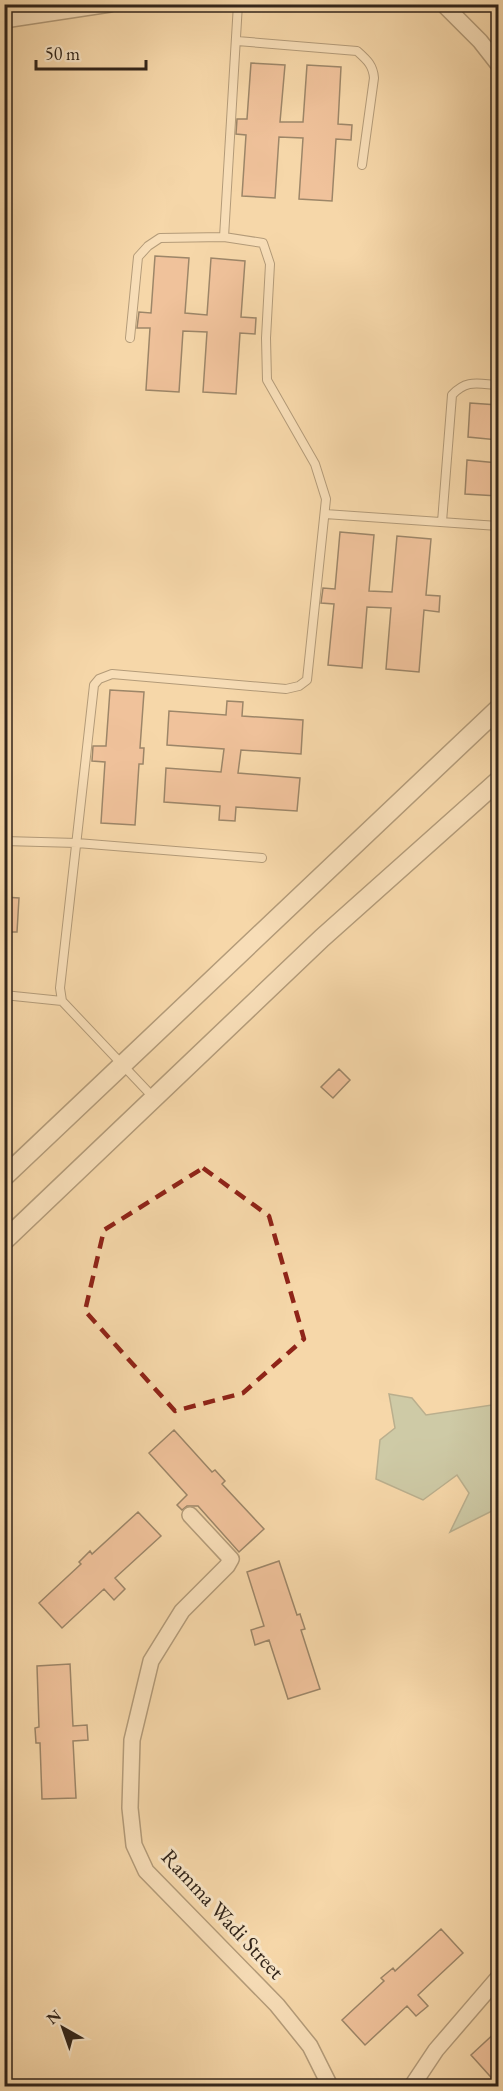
<svg xmlns="http://www.w3.org/2000/svg" width="503" height="2091" viewBox="0 0 503 2091" font-family="'EB Garamond',serif">
<style>
.water{fill:#9dbaa2;stroke:#727e6c;stroke-width:1.5}
.building{fill:#e8a98b;stroke:#32251a;stroke-width:1.5}
.lines{fill:none;stroke-linecap:round;stroke-linejoin:round}
.service-casing{stroke:#63523e;stroke-width:10}
.minor-casing{stroke:#63523e;stroke-width:18}
.tertiary-casing{stroke:#63523e;stroke-width:21}
.service{stroke:#f8e5c7;stroke-width:8}
.minor{stroke:#f8e5c7;stroke-width:15}
.tertiary{stroke:#f8e5c7;stroke-width:18}
.marked{fill:none;stroke:#8f2418;stroke-width:4.5;stroke-dasharray:12 8;stroke-linejoin:round}
.labels{text-anchor:middle;dominant-baseline:central;stroke-width:6;stroke-linejoin:round;paint-order:stroke}
.street-label{font-size:22px;fill:#32251a;stroke:#f8e5c7}
</style>
<rect width="100%" height="100%" fill="#f5d7a9"/>
<filter id="stains"><feTurbulence type="fractalNoise" baseFrequency=".00333" numOctaves="4"/><feColorMatrix values="0 0 0 0 .2 0 0 0 0 .09 0 0 0 0 .02 0 0 0 .5 -.17"/></filter>
<radialGradient id="worn" r=".72"><stop offset=".6" stop-color="#630" stop-opacity="0"/><stop offset="1" stop-color="#630" stop-opacity=".3"/></radialGradient>
<path class="water" d="M 389,1394 L 412,1398 L 426,1415 L 498,1404 L 498,1508 L 450,1532 L 469,1493 L 457,1475 L 423,1500 L 376,1479 L 380,1440 L 395,1428 Z"/>
<path class="building" d="M 251,63 L 285,65 L 280,122 L 303,122 L 307,65 L 341,67 L 338,124 L 352,125 L 351,140 L 336,139 L 332,201 L 299,199 L 303,138 L 279,137 L 275,198 L 242,196 L 246,135 L 236,134 L 237,119 L 247,119 Z
M 155,256 L 189,258 L 185,313 L 207,315 L 211,258 L 245,261 L 241,317 L 256,318 L 255,334 L 240,333 L 236,394 L 203,392 L 207,332 L 183,331 L 179,392 L 146,390 L 150,328 L 137,328 L 139,312 L 151,313 Z
M 470,403 L 498,405 L 498,440 L 468,437 Z
M 467,460 L 498,463 L 498,496 L 465,494 Z
M 340,532 L 374,535 L 369,591 L 392,592 L 397,536 L 431,539 L 426,595 L 440,596 L 439,612 L 424,610 L 419,672 L 386,669 L 391,608 L 367,607 L 362,668 L 328,665 L 334,604 L 321,603 L 323,588 L 335,589 Z
M 110,690 L 144,692 L 140,748 L 144,748 L 143,764 L 139,764 L 135,825 L 101,823 L 105,762 L 92,761 L 93,746 L 106,746 Z
M 227,701 L 243,702 L 242,716 L 303,720 L 301,754 L 241,750 L 238,773 L 300,778 L 297,811 L 236,807 L 235,821 L 219,820 L 220,806 L 164,802 L 166,768 L 221,772 L 224,749 L 167,745 L 169,711 L 226,715 Z
M 4,897 L 19,898 L 17,932 L 4,932 Z
M 339,1069 L 350,1080 L 333,1098 L 321,1087 Z
M 174,1430 L 212,1472 L 215,1470 L 225,1481 L 222,1484 L 264,1529 L 239,1552 L 198,1506 L 187,1506 L 182,1510 L 177,1505 L 187,1495 L 149,1453 Z
M 138,1512 L 161,1536 L 115,1578 L 125,1589 L 114,1600 L 104,1589 L 62,1628 L 39,1603 L 81,1564 L 79,1562 L 90,1551 L 92,1554 Z
M 279,1561 L 297,1615 L 300,1614 L 305,1629 L 301,1630 L 320,1689 L 288,1699 L 269,1640 L 255,1645 L 251,1630 L 264,1626 L 247,1572 Z
M 70,1664 L 73,1726 L 87,1725 L 88,1740 L 73,1741 L 76,1798 L 42,1799 L 40,1743 L 36,1743 L 35,1728 L 39,1727 L 37,1666 Z
M 441,1929 L 463,1953 L 418,1995 L 428,2006 L 416,2016 L 407,2006 L 365,2045 L 342,2020 L 384,1981 L 381,1978 L 393,1968 L 395,1971 Z
M 498,2030 L 498,2085 L 471,2055 Z"/>
<g class="lines">
<g class="service-casing">
<path id="service" d="M 237,41 L 357,51 C 367,60 373,65 374,78 L 362,165
M 224,237 L 238,4
M 130,338 L 138,257 L 148,246 L 160,238 L 224,237 L 263,243 L 270,264 L 266,338 L 267,380 L 315,464 L 326,499 L 307,680 L 299,686 L 286,689 L 112,674 L 99,679 L 94,685 L 60,988 L 62,1001 L 153,1097
M 325,514 L 498,526
M 442,522 L 452,395 C 467,379 478,384 498,385
M 4,841 L 77,843 L 262,858
M 4,995 L 62,1001"/>
</g>
<g class="minor-casing">
<path id="minor" d="M 443,4 L 480,41 L 498,64
M 4,20 L 110,4
M 190,1515 L 231,1559 L 227,1566 L 182,1611 L 151,1661 L 132,1740 L 130,1808 L 134,1845 L 146,1871 L 277,2005 L 310,2046 L 330,2086
M 412,2086 L 436,2050 L 498,1978"/>
</g>
<g class="tertiary-casing">
<path id="tertiary" d="M 4,1177 L 498,709
M 4,1241 L 322,938 L 498,781"/>
</g>
<use href="#service" class="service"/>
<use href="#minor" class="minor"/>
<use href="#tertiary" class="tertiary"/>
</g>
<path d="M0 0H503V2091H0ZM 203,1168 L 269,1216 L 304,1339 L 243,1393 L 175,1411 L 85,1311 L 104,1230 Z" fill="#f5d7a9" fill-opacity=".55" fill-rule="evenodd"/>
<path class="marked" d="M 203,1168 L 269,1216 L 304,1339 L 243,1393 L 175,1411 L 85,1311 L 104,1230 Z"/>
<g class="labels">
<g class="street-label">
<text transform="translate(223 1914) rotate(47)">Ramma Wadi Street</text>
</g>
</g>
<rect width="503" height="2091" fill="none" stroke="#f5d7a9" stroke-width="24"/>
<rect x="6" y="6" width="491" height="2079" fill="none" stroke="#32251a" stroke-width="3"/>
<rect x="12" y="12" width="479" height="2067" fill="none" stroke="#32251a" stroke-width="1.5"/>
<g transform="translate(63 2028) rotate(320)" stroke="#f8e5c7" stroke-width="4.5" paint-order="stroke">
<path d="M0-4.5L10 22L0 15L-10 22Z" fill="#32251a"/>
<text y="-9" font-size="16" font-weight="bold" text-anchor="middle" fill="#32251a">N</text>
</g>
<path d="M36 60v9h110v-9" fill="none" stroke="#32251a" stroke-width="3"/>
<text x="45" y="60" font-size="18" fill="#32251a" stroke="#f8e5c7" stroke-width="4.5" paint-order="stroke">50 m</text>
<rect width="100%" height="100%" filter="url(#stains)"/>
<rect width="100%" height="100%" fill="url(#worn)"/>
</svg>
